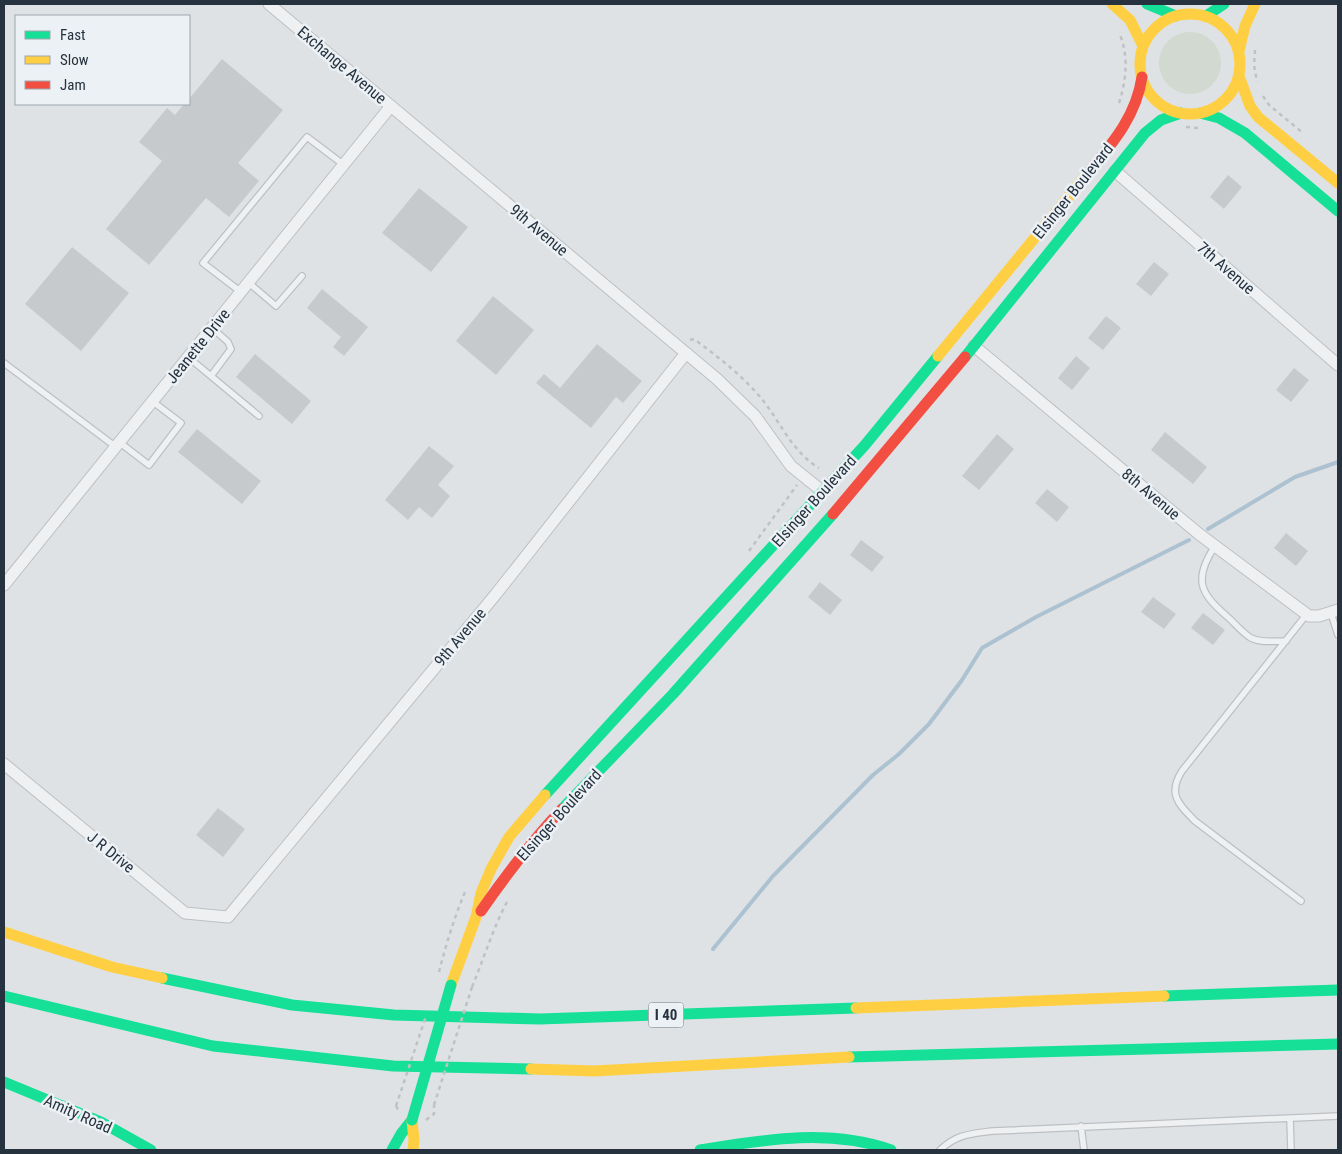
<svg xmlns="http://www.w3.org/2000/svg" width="1342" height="1154" viewBox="0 0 1342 1154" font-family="'Roboto Condensed',sans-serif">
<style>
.green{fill:#d1d9d0}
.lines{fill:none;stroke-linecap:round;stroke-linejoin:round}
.stream{stroke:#adc2d1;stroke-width:4}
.building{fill:#c7cacd}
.lane-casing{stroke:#bdc0c3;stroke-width:8}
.street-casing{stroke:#bdc0c3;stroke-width:13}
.path{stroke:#bec2c5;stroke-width:2.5;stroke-dasharray:4 4;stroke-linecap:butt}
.lane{stroke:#eff0f1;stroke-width:5.5}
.street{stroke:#eff0f1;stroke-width:11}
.fast{stroke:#16e098;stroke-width:11}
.slow{stroke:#ffcf43;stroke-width:11}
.jam{stroke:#f24e42;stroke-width:11}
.path-bridge{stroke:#bec2c5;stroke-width:2.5;stroke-dasharray:4 4;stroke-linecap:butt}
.fast-bridge{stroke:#16e098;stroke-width:11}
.labels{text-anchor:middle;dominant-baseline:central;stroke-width:5;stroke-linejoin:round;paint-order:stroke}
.shield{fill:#ecf1f5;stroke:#616b75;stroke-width:1}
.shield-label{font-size:15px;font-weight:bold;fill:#26323e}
.street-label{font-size:16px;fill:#26323e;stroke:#ecf1f5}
</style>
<rect width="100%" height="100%" fill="#dfe2e5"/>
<path class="green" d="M1159 63a31 31 0 1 1 62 0a31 31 0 1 1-62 0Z"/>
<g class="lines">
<path class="stream" d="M 1208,529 L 1295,477 L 1338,462
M 713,949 L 773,876 L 873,775 L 899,754 L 929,724 L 962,680 L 982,648 L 1036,617 L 1189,540"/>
</g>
<path class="building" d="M 222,59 L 283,110 L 238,163 L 259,181 L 229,217 L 206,198 L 149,265 L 106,229 L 162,161 L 139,142 L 167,108 L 175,115 L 184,104 L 189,104 L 189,99 Z
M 1228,175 L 1242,187 L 1224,209 L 1210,197 Z
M 419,188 L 468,227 L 431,272 L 382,233 Z
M 72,247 L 129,293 L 81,351 L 25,304 Z
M 1154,262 L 1169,274 L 1151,296 L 1136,284 Z
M 322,289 L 368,327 L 344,356 L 333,347 L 341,337 L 307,308 Z
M 493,296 L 534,330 L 496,375 L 456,341 Z
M 1106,316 L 1121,328 L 1103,350 L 1088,338 Z
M 597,344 L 642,381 L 623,403 L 616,397 L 591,428 L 536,383 L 544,374 L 560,388 Z
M 255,354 L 311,401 L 292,424 L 236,377 Z
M 1076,356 L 1090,368 L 1072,390 L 1058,378 Z
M 1294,368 L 1309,380 L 1291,402 L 1276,390 Z
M 197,429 L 261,481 L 242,504 L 178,452 Z
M 1165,432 L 1207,467 L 1193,484 L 1151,450 Z
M 997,434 L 1014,449 L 979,490 L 962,476 Z
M 429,446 L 454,466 L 438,485 L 450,496 L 432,518 L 419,507 L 408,520 L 385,500 Z
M 1047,489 L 1069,507 L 1057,522 L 1035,503 Z
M 1286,533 L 1308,551 L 1296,566 L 1274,548 Z
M 861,540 L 884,557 L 872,572 L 850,555 Z
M 820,582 L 842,600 L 830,615 L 808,597 Z
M 1153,597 L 1176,614 L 1164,629 L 1141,612 Z
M 1203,613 L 1225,630 L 1213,645 L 1191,628 Z
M 218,808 L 245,829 L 223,857 L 196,835 Z"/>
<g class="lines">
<g class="lane-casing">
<path id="lane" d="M 249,283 L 276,306 L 302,276
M 241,292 L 203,263 L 307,137 L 344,165
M 188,357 L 259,416
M 4,363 L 116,447
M 211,376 L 231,349 L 228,342 L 212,328
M 119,442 L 149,465 L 181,423 L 152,401
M 1215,546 C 1191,582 1202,595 1231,620 C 1237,626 1244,634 1251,638 C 1261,643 1275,641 1286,641
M 1331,613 L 1338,635
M 1301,901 L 1195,821 C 1179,805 1167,794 1182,771 L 1307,614
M 1290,1118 L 1291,1150
M 1081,1126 L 1084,1150
M 940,1150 C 957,1134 970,1134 993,1131 L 1338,1116"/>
</g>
<g class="street-casing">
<path id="street" d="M 269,4 L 717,379 L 755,416 L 791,466 L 822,491
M 1115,171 L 1338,365
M 974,346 L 1199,534 L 1309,616 L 1319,616 L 1338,610
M 4,585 L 391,106
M 4,764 L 185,913 L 228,917 L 496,594 L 686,353"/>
</g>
<path class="path" d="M 1255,50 L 1254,65 L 1257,82
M 1263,96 L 1269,105 L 1303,133
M 1119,103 C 1126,81 1129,57 1120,35
M 1186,127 L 1198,128
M 690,340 L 694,339 C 718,357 742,375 761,398 C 780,421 792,452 819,468
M 749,551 L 797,485
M 439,972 C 446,945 454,918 465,892
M 472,987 C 484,958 493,928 508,900
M 396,1106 L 400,1113
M 426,1120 L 434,1114 L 434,1105"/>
<use href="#lane" class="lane"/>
<use href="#street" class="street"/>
<path class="fast" d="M 1147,4 L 1176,16
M 1206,16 L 1224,4
M 1200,113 L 1219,118 L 1245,133 L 1338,211
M 965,357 L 1145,133 L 1161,120 L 1181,113
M 545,795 L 865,445 L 938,356
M 562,809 L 673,694 L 833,514
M 162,978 L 292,1005 L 394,1015 L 540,1019 L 856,1008
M 4,996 L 213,1046 L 393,1066 L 531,1069
M 1164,996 L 1338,990
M 849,1057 L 1338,1044
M 4,1082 L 101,1122 L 151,1150
M 392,1150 L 401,1134 L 412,1120
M 700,1150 C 763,1140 829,1128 891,1150"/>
<path class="slow" d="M 1112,4 L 1130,20 L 1143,46
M1140 64a50 50 0 1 1 100 0a50 50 0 1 1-100 0Z
M 1239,51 L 1245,26 L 1255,4
M 1239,76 L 1250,106 L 1258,117 L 1338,183
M 938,356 L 1087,174
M 4,932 L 112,967 L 162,978
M 451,985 L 476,917 L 481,893 L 491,869 L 509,837 L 545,795
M 856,1008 L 1164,996
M 531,1069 L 594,1071 L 849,1057
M 412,1120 L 414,1140 L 413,1150"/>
<path class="jam" d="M 1087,174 C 1112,144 1136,117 1142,77
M 833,514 L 965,357
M 481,911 C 506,875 532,841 562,809"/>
<path class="path-bridge" d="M 434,1105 L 472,987
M 396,1106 L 426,1016"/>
<path class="fast-bridge" d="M 412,1120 L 451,985"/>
</g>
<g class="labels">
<rect class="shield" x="648.5" y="1002.5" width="35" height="25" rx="4"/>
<g class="shield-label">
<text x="666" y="1015">I 40</text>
</g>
<g class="street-label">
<text transform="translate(342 65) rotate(40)">Exchange Avenue</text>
<text transform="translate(1073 191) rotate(-51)">Elsinger Boulevard</text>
<text transform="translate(539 230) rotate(40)">9th Avenue</text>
<text transform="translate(1226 268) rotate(41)">7th Avenue</text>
<text transform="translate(198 346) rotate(-51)">Jeanette Drive</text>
<text transform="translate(1151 494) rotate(40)">8th Avenue</text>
<text transform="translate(814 501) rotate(-48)">Elsinger Boulevard</text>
<text transform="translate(460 637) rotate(-50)">9th Avenue</text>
<text transform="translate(559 815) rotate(-48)">Elsinger Boulevard</text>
<text transform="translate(111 852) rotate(39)">J R Drive</text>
<text transform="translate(78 1114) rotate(24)">Amity Road</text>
</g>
</g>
<rect width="1342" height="1154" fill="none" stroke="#26323e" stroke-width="10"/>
<rect x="15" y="15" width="175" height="90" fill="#ecf1f5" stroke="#9da5ac"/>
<rect x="25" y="31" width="25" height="8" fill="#16e098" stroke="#9da5ac"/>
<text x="60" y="40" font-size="15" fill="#26323e">Fast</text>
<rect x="25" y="56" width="25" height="8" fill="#ffcf43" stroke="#9da5ac"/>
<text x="60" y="65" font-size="15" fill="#26323e">Slow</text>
<rect x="25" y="81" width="25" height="8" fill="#f24e42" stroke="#9da5ac"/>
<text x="60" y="90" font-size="15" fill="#26323e">Jam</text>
</svg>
